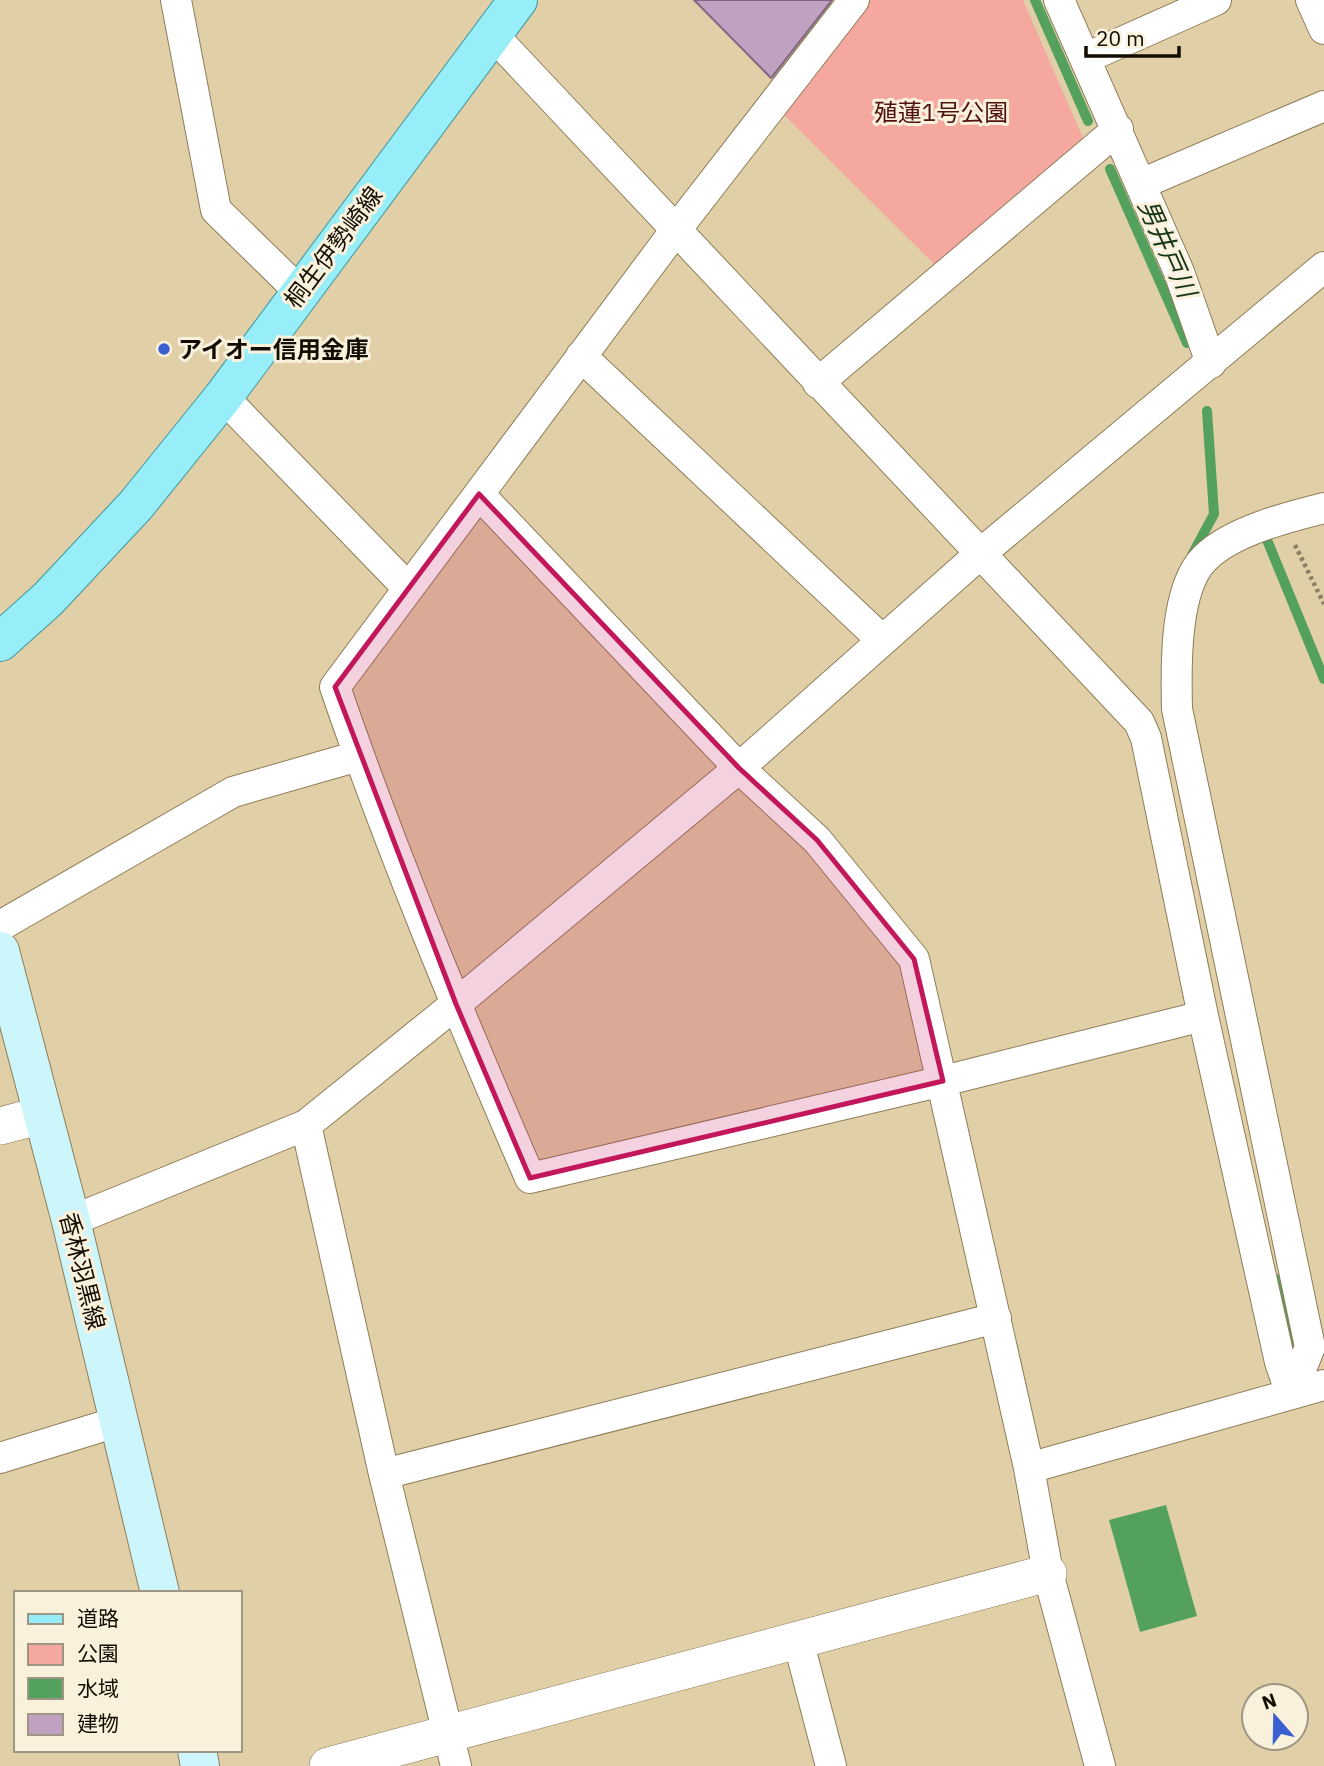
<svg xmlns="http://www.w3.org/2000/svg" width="1324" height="1766" viewBox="0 0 1324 1766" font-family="'IBM Plex Sans','Noto Sans JP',sans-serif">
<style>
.green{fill:#f4a89f}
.water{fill:#54a15d}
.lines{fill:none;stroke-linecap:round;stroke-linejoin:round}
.stream{stroke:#54a15d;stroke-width:10}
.building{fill:#c0a1c0;stroke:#826582;stroke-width:2;filter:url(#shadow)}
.minor-casing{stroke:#8e7d58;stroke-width:32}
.tertiary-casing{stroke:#8e7d58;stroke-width:38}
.secondary-casing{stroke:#8e7d58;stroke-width:40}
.primary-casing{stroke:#3d979f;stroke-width:40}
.path{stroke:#8b7e62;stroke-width:4.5;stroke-dasharray:3.5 3.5;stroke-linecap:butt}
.minor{stroke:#fff;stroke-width:30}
.tertiary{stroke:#fff;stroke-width:37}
.secondary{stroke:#ccf6fc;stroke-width:38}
.primary{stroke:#98eef8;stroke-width:38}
.marked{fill:#c2185b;fill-opacity:0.2;stroke:#c2185b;stroke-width:5;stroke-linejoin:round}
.poi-dot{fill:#3a5fd1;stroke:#faf1dd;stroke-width:2.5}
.labels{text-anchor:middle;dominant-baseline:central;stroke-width:6;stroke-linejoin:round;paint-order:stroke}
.park-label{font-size:24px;fill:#4f100f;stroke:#faf1dd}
.street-label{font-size:24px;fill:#130d01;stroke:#faf1dd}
.poi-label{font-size:24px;font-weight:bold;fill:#130d01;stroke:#faf1dd;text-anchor:start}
.water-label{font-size:26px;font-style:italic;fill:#153519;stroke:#faf1dd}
</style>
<defs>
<filter id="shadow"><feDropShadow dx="8" dy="4.5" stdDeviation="0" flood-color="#0004"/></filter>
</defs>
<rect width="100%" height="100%" fill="#e1cfa7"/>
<path class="green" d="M 868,0 L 1023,0 L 1083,138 L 935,265 L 782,113 Z"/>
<path class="water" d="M 1166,1505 L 1197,1616 L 1140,1632 L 1109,1520 Z"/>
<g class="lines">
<path class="stream" d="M 1035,0 L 1088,121
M 1110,169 L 1187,343
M 1263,530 L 1324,679
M 1192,555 L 1214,514 L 1207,411
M 1281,1278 L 1294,1343"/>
</g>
<path class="building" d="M 694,0 L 832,0 L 771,78 Z"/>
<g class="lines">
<g class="minor-casing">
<path id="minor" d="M 176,0 L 216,210 L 300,292
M 854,0 L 675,231 L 335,687 C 392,853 460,1016 530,1178 L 943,1081 L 1203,1016
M 1059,0 L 1179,272 L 1211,363
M 1311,0 L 1324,29
M 492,34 L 1139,722 L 1146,738 L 1203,1016 L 1280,1362 L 1291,1394
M 1086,58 L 1216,0
M 1141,184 L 1324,106
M 581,356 L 882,640
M 818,383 L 1118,129
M 223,397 L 408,588
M 479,494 L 739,768 L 817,840 L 914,959 L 1029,1468 L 1048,1573 L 1100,1766
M 0,926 L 233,792 L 358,756
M 306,1125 L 384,1474 L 456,1766
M 71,1221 L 306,1125 L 456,1004 L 739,768 L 980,554 L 1324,267
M 1291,1394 L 1310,1347 L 1177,709 C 1176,668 1174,588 1205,558 C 1232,531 1288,517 1324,508
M 0,1458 L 120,1421
M 1029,1468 L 1324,1385
M 384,1474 L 996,1318
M 798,1640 L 831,1766"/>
</g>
<g class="tertiary-casing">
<path id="tertiary" d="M 0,1126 L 42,1115
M 328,1766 L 1048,1573"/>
</g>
<g class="secondary-casing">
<path id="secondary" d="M 0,951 L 71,1221 L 160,1593
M 197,1750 L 200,1766"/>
</g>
<g class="primary-casing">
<path id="primary" d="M 0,642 L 48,599 L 136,505 L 223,397 L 518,0"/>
</g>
<path class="path" d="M 1295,545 L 1324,604"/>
<use href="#minor" class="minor"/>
<use href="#tertiary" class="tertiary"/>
<use href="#secondary" class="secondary"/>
<use href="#primary" class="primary"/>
</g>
<path class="marked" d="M 479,494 L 739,768 L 817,840 L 914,959 L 943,1081 L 530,1178 L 456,1004 L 335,687 Z"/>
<circle class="poi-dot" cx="164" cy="349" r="7"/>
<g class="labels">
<g class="park-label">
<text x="941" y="112">殖蓮1号公園</text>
</g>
<g class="street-label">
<text transform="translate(333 247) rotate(-53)">桐生伊勢崎線</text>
<text transform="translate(83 1271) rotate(76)">香林羽黒線</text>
</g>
<g class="poi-label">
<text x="178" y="349">アイオー信用金庫</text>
</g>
<g class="water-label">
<text transform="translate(1168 248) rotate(66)">男井戸川</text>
</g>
</g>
<rect x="14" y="1591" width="228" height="161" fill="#faf1dd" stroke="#9e9685" stroke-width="2"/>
<rect x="28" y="1614" width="35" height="10" fill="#98eef8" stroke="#9e9685" stroke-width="2"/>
<text x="77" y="1626" font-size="21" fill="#130d01">道路</text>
<rect x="28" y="1644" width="35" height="21" fill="#f4a89f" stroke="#9e9685" stroke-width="2"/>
<text x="77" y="1661" font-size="21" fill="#130d01">公園</text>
<rect x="28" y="1678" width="35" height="21" fill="#54a15d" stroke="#9e9685" stroke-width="2"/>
<text x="77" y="1696" font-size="21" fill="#130d01">水域</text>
<rect x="28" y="1714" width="35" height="21" fill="#c0a1c0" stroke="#9e9685" stroke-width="2"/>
<text x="77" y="1731" font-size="21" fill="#130d01">建物</text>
<g transform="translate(1275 1717) rotate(340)"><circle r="33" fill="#faf1dd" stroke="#9e9685" stroke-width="2"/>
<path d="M0-5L12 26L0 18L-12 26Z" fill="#3a5fd1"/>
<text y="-10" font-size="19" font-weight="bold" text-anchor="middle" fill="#130d01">N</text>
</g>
<path d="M1086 46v10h93v-10" fill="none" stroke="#130d01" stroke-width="3.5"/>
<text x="1096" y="46" font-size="21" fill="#130d01" stroke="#faf1dd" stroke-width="5" paint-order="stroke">20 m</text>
</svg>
